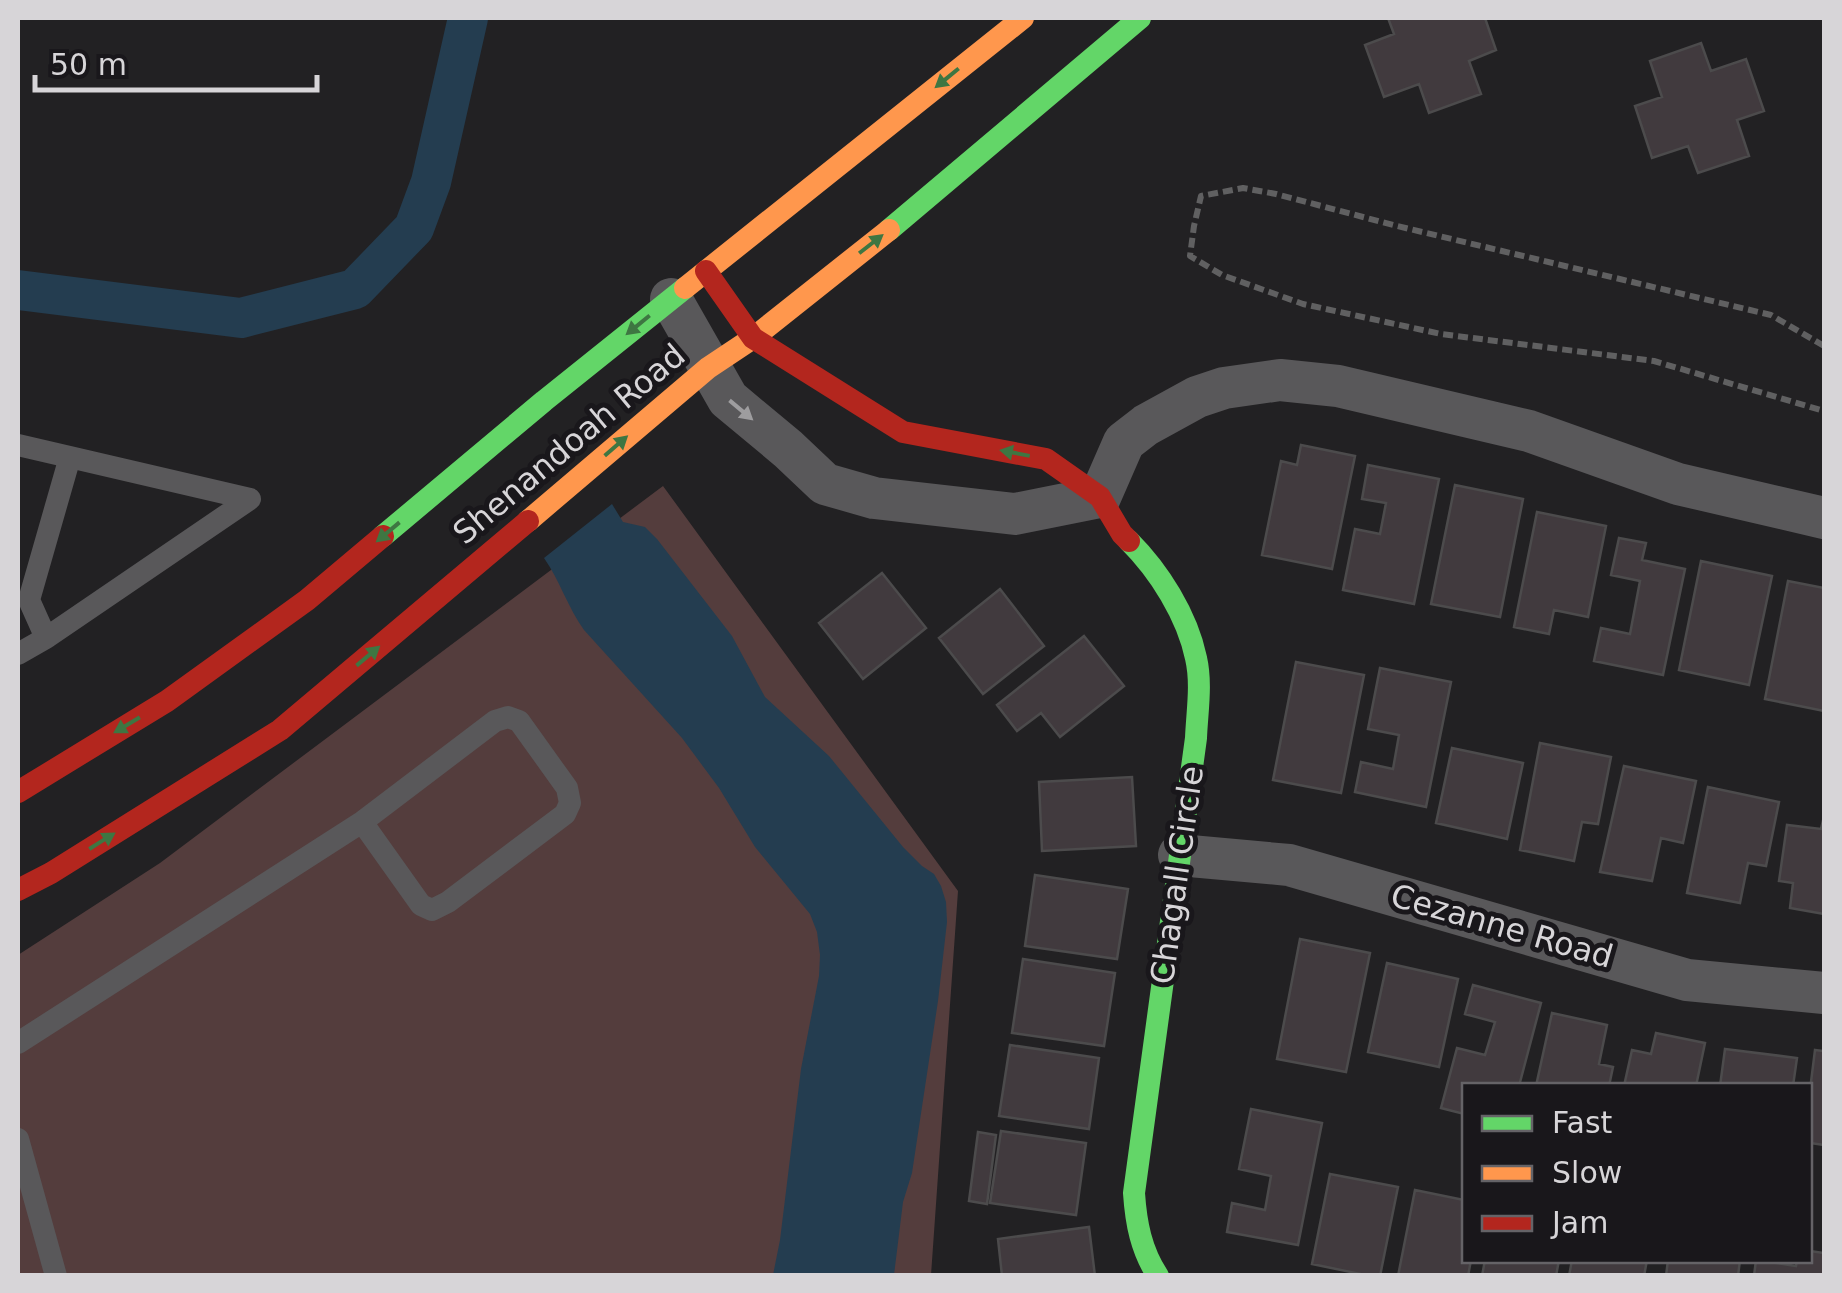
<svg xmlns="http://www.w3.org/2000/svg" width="1842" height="1293" viewBox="0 0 1842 1293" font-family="'DejaVu Sans',sans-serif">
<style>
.green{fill:#543d3d}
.water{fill:#243d50}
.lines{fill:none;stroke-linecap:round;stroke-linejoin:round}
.canal{stroke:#243d50;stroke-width:40}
.building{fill:#413a3e;stroke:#4c4b4c;stroke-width:2.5}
.path{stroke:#606061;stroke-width:6;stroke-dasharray:10 5;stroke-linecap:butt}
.lane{stroke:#59585a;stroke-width:22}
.street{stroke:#59585a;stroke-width:42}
.fast{stroke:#63d668;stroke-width:22}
.slow{stroke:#ff974d;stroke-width:22}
.jam{stroke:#b3261e;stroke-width:22}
.oneway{fill:#3e7642}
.oneway2{fill:#9e9d9f}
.labels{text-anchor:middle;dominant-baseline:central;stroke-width:10;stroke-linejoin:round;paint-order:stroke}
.street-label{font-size:32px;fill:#d7d5d8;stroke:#19171b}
</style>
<rect width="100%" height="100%" fill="#222123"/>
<path class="green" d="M 663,486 L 958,891 L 931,1275 L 18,1276 L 18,955 L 160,863 Z"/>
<path class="water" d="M 612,504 L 623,522 L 645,527 L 657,539 L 732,636 L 765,697 L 829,756 L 903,847 L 922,866 L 934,874 L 941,886 L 946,902 L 947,922 L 938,1001 L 912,1173 L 903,1202 L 894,1275 L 773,1275 L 780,1240 L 801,1069 L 819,976 L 820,955 L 817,932 L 810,914 L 755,847 L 719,788 L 682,738 L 584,630 C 568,608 560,581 544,558 Z"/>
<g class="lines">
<path class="canal" d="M 18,290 L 241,318 L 355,289 L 414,228 L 431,182 L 468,18"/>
</g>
<path class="building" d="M 1388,18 L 1485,18 L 1496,50 L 1469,61 L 1481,94 L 1429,113 L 1419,84 L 1384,97 L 1365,45 L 1394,34 Z
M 1701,43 L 1711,71 L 1746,59 L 1764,111 L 1737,120 L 1749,156 L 1698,173 L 1688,146 L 1652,158 L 1635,106 L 1662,97 L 1650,61 Z
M 1301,445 L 1355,456 L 1332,569 L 1262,555 L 1281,461 L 1297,465 Z
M 1368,465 L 1439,479 L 1414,604 L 1343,590 L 1355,529 L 1380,534 L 1386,503 L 1362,499 Z
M 1455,485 L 1523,499 L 1500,617 L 1431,604 Z
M 1537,512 L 1606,526 L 1588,617 L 1554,610 L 1549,634 L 1514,627 Z
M 1619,538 L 1646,543 L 1642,560 L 1685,569 L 1663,675 L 1594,661 L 1601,628 L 1630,634 L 1640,581 L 1611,575 Z
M 1701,561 L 1772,576 L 1749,685 L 1679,670 Z
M 882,573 L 926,628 L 863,679 L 819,623 Z
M 1788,581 L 1824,588 L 1824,711 L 1765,699 Z
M 1000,589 L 1044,646 L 983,694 L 939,638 Z
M 1084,636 L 1124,686 L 1060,737 L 1041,713 L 1017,731 L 997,705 Z
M 1296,662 L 1364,675 L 1341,793 L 1273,780 Z
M 1380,668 L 1451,682 L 1426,807 L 1355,792 L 1361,762 L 1393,769 L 1399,735 L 1368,729 Z
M 1540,743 L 1611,757 L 1598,824 L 1582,822 L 1574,861 L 1520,850 Z
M 1452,748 L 1523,763 L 1507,839 L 1436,823 Z
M 1624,766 L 1696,781 L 1683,843 L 1661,838 L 1652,881 L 1600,872 Z
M 1132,777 L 1136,846 L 1042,851 L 1039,782 Z
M 1708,787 L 1779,802 L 1766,866 L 1748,863 L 1740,903 L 1687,893 Z
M 1824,816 L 1824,914 L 1790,908 L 1793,883 L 1779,881 L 1787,825 L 1821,829 Z
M 1035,875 L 1128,889 L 1117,959 L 1025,946 Z
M 1300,939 L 1370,953 L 1346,1072 L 1277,1059 Z
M 1023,959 L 1115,973 L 1104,1046 L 1012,1033 Z
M 1387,963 L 1458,979 L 1439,1067 L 1368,1052 Z
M 1473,985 L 1541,1003 L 1519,1086 L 1464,1086 L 1464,1114 L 1441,1108 L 1457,1048 L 1485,1055 L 1495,1022 L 1465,1014 Z
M 1552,1013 L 1607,1025 L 1599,1064 L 1613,1067 L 1609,1086 L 1536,1086 Z
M 1656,1033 L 1705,1043 L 1696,1086 L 1624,1086 L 1632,1050 L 1651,1054 Z
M 1010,1045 L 1099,1058 L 1089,1129 L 999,1116 Z
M 1725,1049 L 1797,1058 L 1793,1086 L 1720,1086 Z
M 1815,1050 L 1824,1051 L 1824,1145 L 1810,1143 L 1810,1090 Z
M 1251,1109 L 1322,1123 L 1298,1245 L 1227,1232 L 1232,1203 L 1265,1210 L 1271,1176 L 1239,1169 Z
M 1001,1131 L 1086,1143 L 1076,1215 L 990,1203 Z
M 978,1132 L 996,1135 L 987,1204 L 969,1201 Z
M 1330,1174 L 1398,1187 L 1380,1276 L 1370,1276 L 1312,1264 Z
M 1415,1190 L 1464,1200 L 1464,1260 L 1471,1260 L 1468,1276 L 1398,1276 Z
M 1089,1227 L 1095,1276 L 1002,1276 L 998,1239 Z
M 1810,1251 L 1824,1253 L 1824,1276 L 1754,1276 L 1756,1260 L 1796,1266 L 1797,1260 L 1810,1260 Z
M 1485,1260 L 1559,1260 L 1556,1276 L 1482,1276 Z
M 1572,1260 L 1647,1260 L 1644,1276 L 1569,1276 Z
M 1668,1260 L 1740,1260 L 1738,1276 L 1666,1276 Z"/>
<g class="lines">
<path class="path" d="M 1824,346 L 1771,315 L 1397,226 L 1276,194 L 1243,188 L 1201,196 L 1194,226 L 1190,256 L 1222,275 L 1303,304 L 1441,334 L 1654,361 L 1824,411"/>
<path class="lane" d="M 18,445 L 250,499 L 46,638 L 18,654
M 46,638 L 29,600 L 70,457
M 18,1043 L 362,822 L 495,721 L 508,717 L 519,721 L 567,788 L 570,803 L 565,814 L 448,902 L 432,910 L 421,905 L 362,822
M 18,1139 L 56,1276"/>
<path class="street" d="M 671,299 L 728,399 L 788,449 L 825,484 L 874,498 L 1015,514 L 1100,497 L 1124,442 L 1146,425 L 1197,397 L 1224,388 L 1280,380 L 1338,386 L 1529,431 L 1678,484 L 1824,518
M 1179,855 L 1289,865 L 1687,980 L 1824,993"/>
<path class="fast" d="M 889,230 L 1140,18
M 383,536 L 544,401 L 685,288
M 1129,541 C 1159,571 1187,615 1196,658 C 1202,684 1197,712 1196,738 L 1134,1193 C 1136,1223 1141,1250 1158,1276"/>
<path class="slow" d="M 685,288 L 1023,18
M 528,521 L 708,368 L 753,338 L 889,230"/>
<path class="jam" d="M 706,271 L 753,338 L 903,432 L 1046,459 L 1100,497 L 1122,534 L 1129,541
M 18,792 L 167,701 L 307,600 L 383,536
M 18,890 L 51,873 L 280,730 L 528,521"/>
</g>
<defs><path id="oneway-solid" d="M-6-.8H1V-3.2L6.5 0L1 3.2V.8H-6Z" transform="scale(2.5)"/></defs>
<g class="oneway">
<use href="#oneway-solid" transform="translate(947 78) rotate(141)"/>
<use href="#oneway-solid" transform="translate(871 244) rotate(-38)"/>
<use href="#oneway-solid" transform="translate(638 325) rotate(141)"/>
<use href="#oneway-solid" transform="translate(616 446) rotate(-41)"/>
<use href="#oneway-solid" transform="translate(1015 453) rotate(-169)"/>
<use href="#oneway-solid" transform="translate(388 532) rotate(140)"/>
<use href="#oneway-solid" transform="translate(368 656) rotate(-40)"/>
<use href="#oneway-solid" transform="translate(127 725) rotate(149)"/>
<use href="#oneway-solid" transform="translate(102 841) rotate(-32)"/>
</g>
<use class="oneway2" href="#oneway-solid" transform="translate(741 410) rotate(40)"/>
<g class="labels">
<g class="street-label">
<text transform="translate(569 444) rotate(-40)">Shenandoah Road</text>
<text transform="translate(1177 875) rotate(-82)">Chagall Circle</text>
<text transform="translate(1502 926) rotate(16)">Cezanne Road</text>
</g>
</g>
<rect width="1842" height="1293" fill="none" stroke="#d7d5d8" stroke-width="40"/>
<rect x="1462" y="1083" width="350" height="180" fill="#19171b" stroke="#656367" stroke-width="2.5"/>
<rect x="1482" y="1116" width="50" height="15" fill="#63d668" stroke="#656367" stroke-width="2.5"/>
<text x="1552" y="1133" font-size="30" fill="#d7d5d8">Fast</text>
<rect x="1482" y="1166" width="50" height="15" fill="#ff974d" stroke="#656367" stroke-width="2.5"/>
<text x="1552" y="1183" font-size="30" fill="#d7d5d8">Slow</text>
<rect x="1482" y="1216" width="50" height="15" fill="#b3261e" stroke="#656367" stroke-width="2.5"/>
<text x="1552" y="1233" font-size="30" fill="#d7d5d8">Jam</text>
<path d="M35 75v15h282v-15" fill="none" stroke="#d7d5d8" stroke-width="5"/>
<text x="50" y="75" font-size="30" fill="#d7d5d8" stroke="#19171b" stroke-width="8" paint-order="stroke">50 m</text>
</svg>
